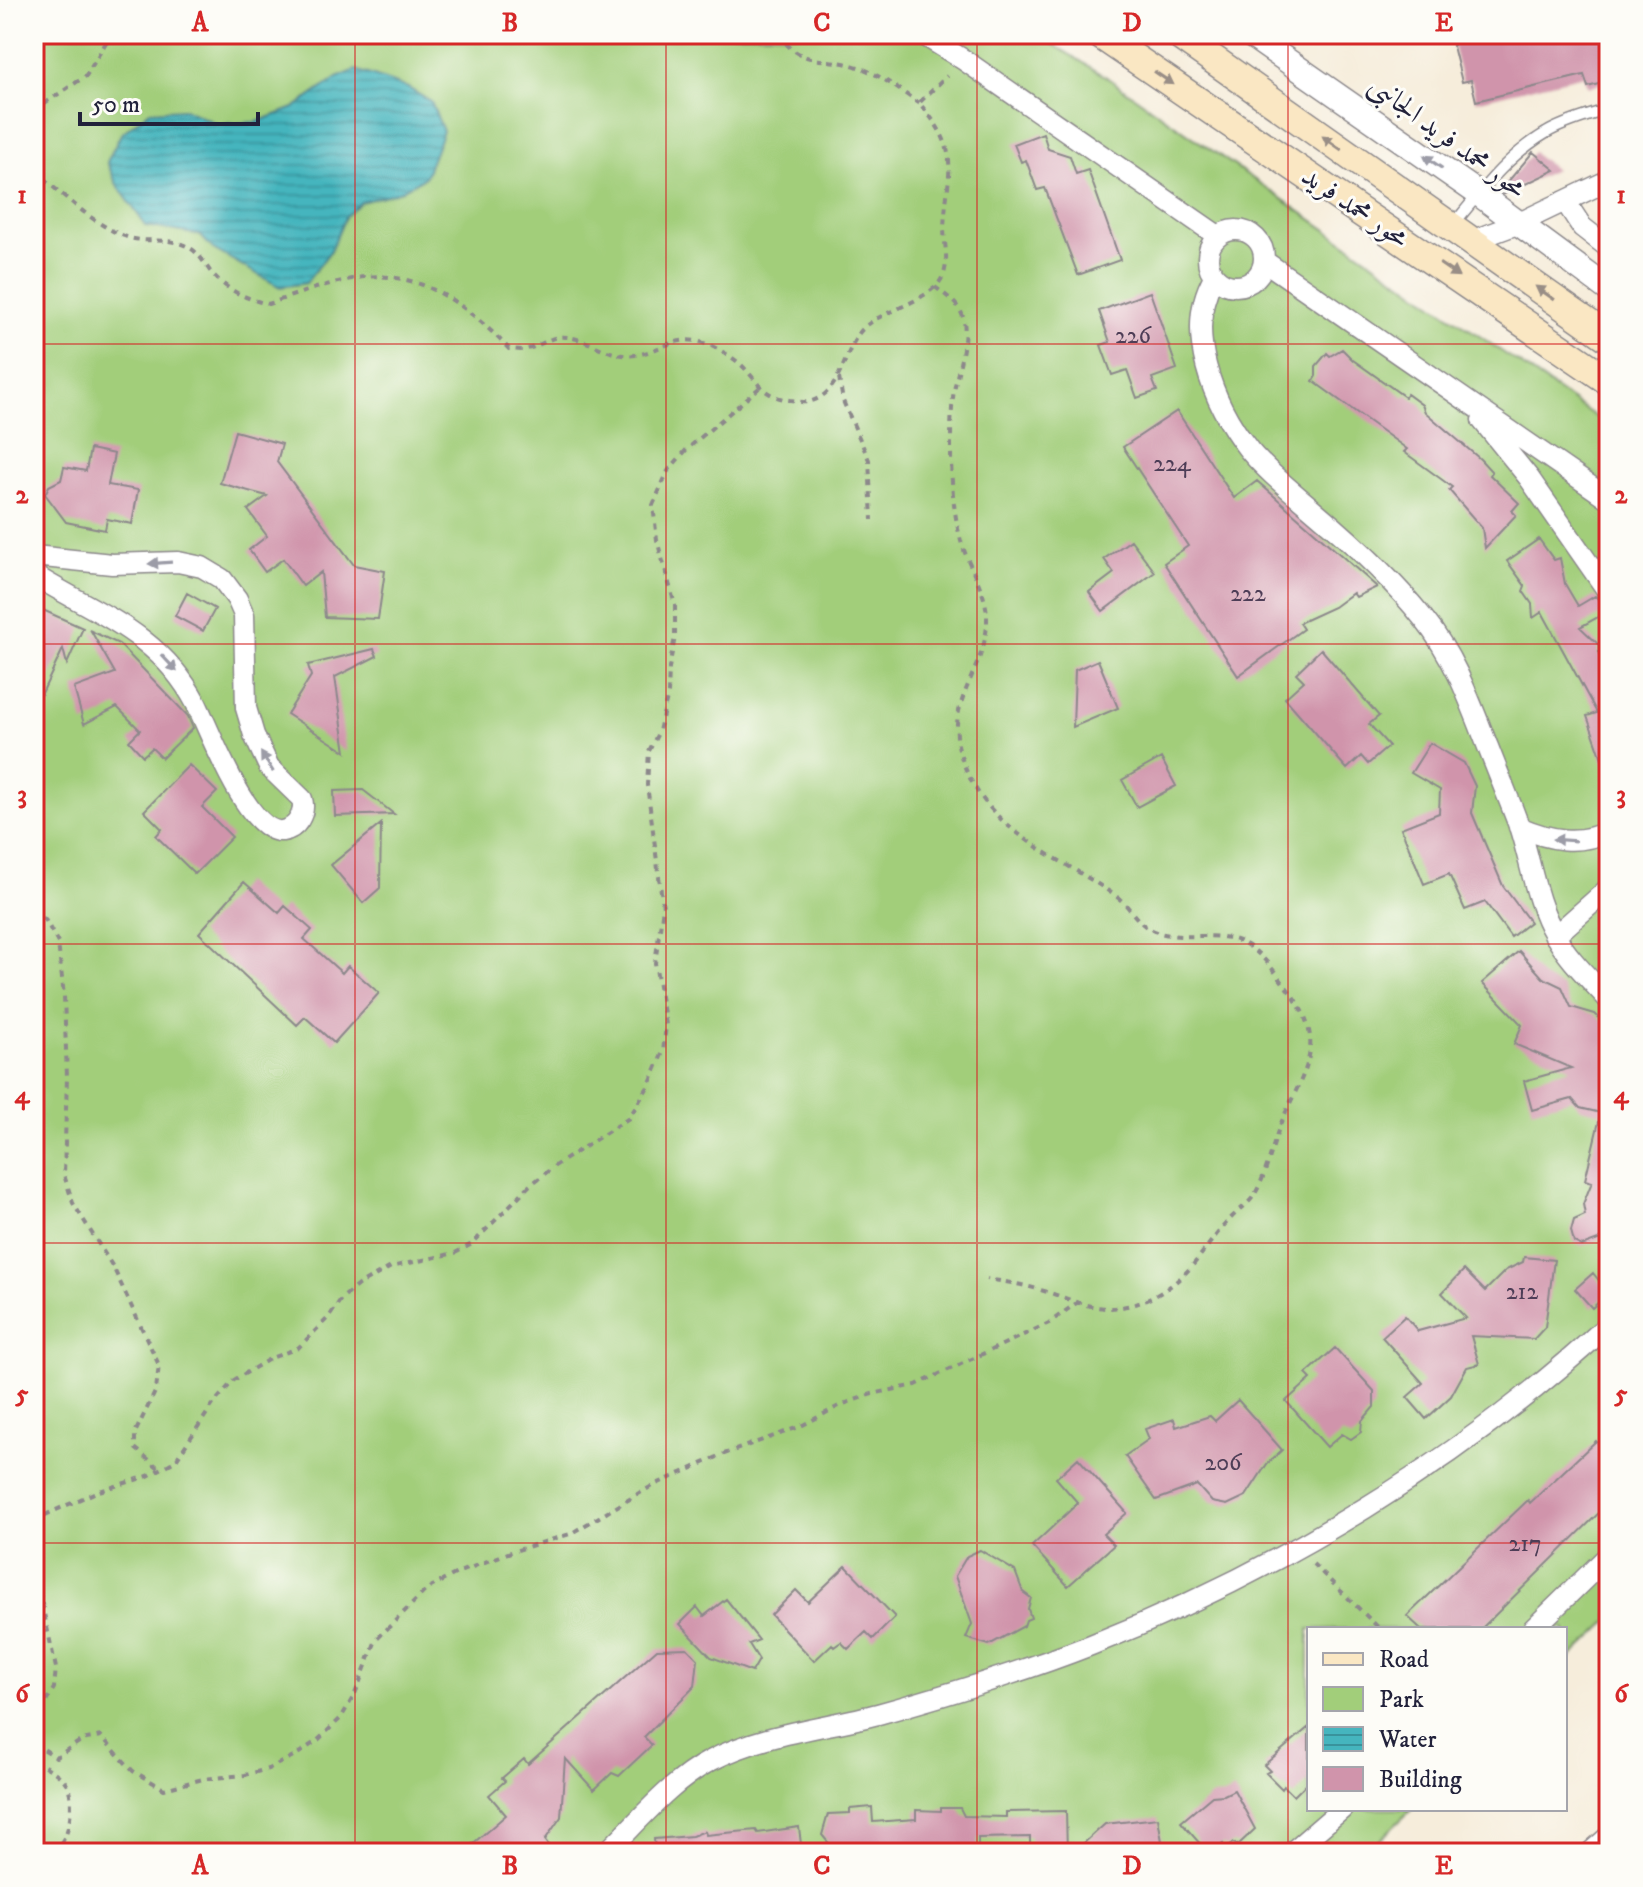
<svg xmlns="http://www.w3.org/2000/svg" width="1643" height="1887" viewBox="0 0 1643 1887" font-family="'IM FELL DW Pica',Amiri,serif">
<style>
.green{fill:#a2ce7a;stroke:#62785a;stroke-width:2}
.water{fill:url(#water-rules);stroke:#346c7c;stroke-width:2}
.building{fill:#d094ab}
.lines{fill:none;stroke-linecap:round;stroke-linejoin:round}
.service-casing{stroke:#8c888b;stroke-width:13}
.minor-casing{stroke:#8c888b;stroke-width:23}
.tertiary-casing{stroke:#8c888b;stroke-width:27}
.secondary-casing{stroke:#8c888b;stroke-width:31}
.path{stroke:#8c888b;stroke-width:4;stroke-dasharray:6 6;stroke-linecap:butt}
.service{stroke:#fff;stroke-width:10}
.minor{stroke:#fff;stroke-width:20}
.tertiary{stroke:#fff;stroke-width:24}
.secondary{stroke:#fae7c3;stroke-width:28}
.oneway{fill:#998e86}
.oneway2{fill:#9c9ca7}
.grid{fill:none;stroke:#d62828;stroke-width:2;stroke-opacity:0.55}
.labels{text-anchor:middle;dominant-baseline:central;stroke-width:6;stroke-linejoin:round;paint-order:stroke}
.number-label{font-size:24px;fill:#4e3e57}
.street-label{font-size:28px;fill:#22223b;stroke:#fdfcf7}
.neatline{fill:none;stroke:#d62828;stroke-width:3}
.grid-label{font-size:26px;text-anchor:middle;font-weight:bold;fill:#d62828}
</style>
<defs>
<pattern id="water-rules" width="6" height="5" patternUnits="userSpaceOnUse" patternTransform="scale(2)"><rect width="6" height="5" fill="#45b5be"/><path d="M0 2.5h6" fill="none" stroke="#39939c"/></pattern>
</defs>
<rect width="100%" height="100%" fill="#fdfcf7"/>
<filter id="ink" filterUnits="userSpaceOnUse"><feTurbulence type="fractalNoise" baseFrequency=".0125" numOctaves="2"/><feDisplacementMap in="SourceGraphic" scale="16" xChannelSelector="R" yChannelSelector="G"/><feConvolveMatrix kernelMatrix="1 2 1 2 8 2 1 2 1" color-interpolation-filters="sRGB"/></filter>
<filter id="wash" filterUnits="userSpaceOnUse"><feTurbulence type="fractalNoise" baseFrequency=".006" numOctaves="4" result="noise"/><feDisplacementMap in="SourceGraphic" scale="32" xChannelSelector="R" yChannelSelector="G"/><feGaussianBlur stdDeviation="1.8" result="paint"/><feColorMatrix in="noise" values="0 0 0 0 0 0 0 0 0 0 0 0 0 0 0 0 0 1.4 0 .05"/><feComposite in="paint" operator="in"/></filter>
<g filter="url(#wash)">
<rect width="100%" height="100%" fill="#f6eddb"/>
<path class="green" d="M 34,34 L 1036,34 L 1105,76 L 1609,426 L 1609,1621 L 1565,1663 L 1565,1629 L 1309,1629 L 1309,1809 L 1412,1809 L 1366,1853 L 34,1853 Z"/>
<path class="water" d="M 356,70 L 408,88 L 431,102 L 443,131 L 425,177 L 398,192 L 361,202 L 345,217 L 331,250 L 306,283 L 280,287 L 213,249 L 200,235 L 146,226 L 116,183 L 107,162 L 121,134 L 150,111 L 184,109 L 218,124 L 257,122 L 294,108 L 337,78 Z"/>
<g id="blocks">
<path class="building" d="M 1450,34 L 1609,34 L 1609,81 L 1588,87 L 1584,75 L 1476,101 L 1471,80 L 1462,82 Z
M 1043,133 L 1048,149 L 1070,156 L 1076,174 L 1088,170 L 1120,260 L 1078,275 L 1045,188 L 1037,190 L 1026,160 L 1021,162 L 1014,144 Z
M 1533,152 L 1555,170 L 1504,194 L 1500,191 Z
M 1150,292 L 1177,369 L 1152,378 L 1157,391 L 1137,398 L 1127,370 L 1112,375 L 1101,345 L 1110,342 L 1099,311 Z
M 1342,349 L 1353,360 L 1405,397 L 1407,394 L 1422,405 L 1425,412 L 1480,459 L 1492,472 L 1490,475 L 1519,503 L 1512,511 L 1516,515 L 1485,548 L 1482,528 L 1449,490 L 1452,487 L 1404,452 L 1407,449 L 1313,381 L 1316,376 L 1316,366 L 1327,353 L 1330,356 Z
M 1177,411 L 1234,498 L 1257,481 L 1377,587 L 1356,597 L 1353,593 L 1334,607 L 1299,623 L 1303,629 L 1238,676 L 1164,563 L 1188,546 L 1123,447 Z
M 235,431 L 282,444 L 277,462 L 354,565 L 385,571 L 378,619 L 325,617 L 321,572 L 303,586 L 283,559 L 265,572 L 249,550 L 267,536 L 248,510 L 267,496 L 220,483 Z
M 90,449 L 114,454 L 108,485 L 138,490 L 132,524 L 107,519 L 105,530 L 66,522 L 45,494 L 49,486 L 61,480 L 64,467 L 86,471 Z
M 1539,539 L 1554,560 L 1560,558 L 1565,584 L 1578,606 L 1595,596 L 1609,608 L 1609,611 L 1580,627 L 1599,645 L 1599,655 L 1609,659 L 1609,770 L 1606,770 L 1587,716 L 1597,713 L 1542,612 L 1533,618 L 1532,604 L 1523,591 L 1525,586 L 1507,561 Z
M 1131,540 L 1155,572 L 1103,611 L 1089,592 L 1114,573 L 1104,559 Z
M 187,593 L 215,609 L 203,631 L 175,616 Z
M 34,606 L 83,628 L 67,664 L 63,649 L 34,710 Z
M 91,631 L 119,644 L 188,716 L 193,728 L 162,758 L 152,748 L 143,756 L 129,741 L 140,730 L 117,707 L 84,724 L 74,688 L 115,673 Z
M 374,649 L 377,656 L 335,677 L 346,752 L 287,714 L 311,676 L 308,665 Z
M 1321,649 L 1379,716 L 1369,724 L 1389,746 L 1368,764 L 1361,756 L 1347,769 L 1285,698 L 1304,681 L 1296,673 Z
M 1098,660 L 1118,708 L 1073,727 L 1075,670 Z
M 1430,743 L 1464,763 L 1475,786 L 1472,813 L 1503,886 L 1530,922 L 1511,937 L 1485,902 L 1465,910 L 1449,874 L 1424,884 L 1401,828 L 1439,813 L 1440,790 L 1411,773 Z
M 1161,758 L 1176,786 L 1137,807 L 1122,780 Z
M 189,765 L 217,792 L 202,807 L 232,837 L 195,874 L 156,836 L 162,829 L 144,811 Z
M 363,790 L 394,814 L 335,816 L 334,791 Z
M 381,824 L 380,888 L 363,903 L 331,865 Z
M 244,882 L 279,913 L 285,906 L 312,930 L 304,939 L 342,973 L 348,966 L 379,993 L 334,1043 L 305,1017 L 297,1025 L 199,933 Z
M 1519,951 L 1543,978 L 1562,987 L 1571,1007 L 1595,1014 L 1609,1027 L 1609,1236 L 1582,1246 L 1574,1242 L 1571,1231 L 1574,1220 L 1585,1215 L 1583,1204 L 1592,1182 L 1585,1180 L 1601,1113 L 1580,1108 L 1572,1099 L 1532,1110 L 1524,1081 L 1571,1068 L 1514,1044 L 1522,1025 L 1482,983 Z
M 1524,1257 L 1554,1260 L 1545,1327 L 1534,1339 L 1471,1336 L 1479,1364 L 1467,1367 L 1451,1396 L 1426,1419 L 1407,1397 L 1423,1383 L 1382,1337 L 1405,1316 L 1418,1331 L 1466,1318 L 1442,1293 L 1464,1270 L 1485,1291 L 1506,1270 L 1523,1262 Z
M 1593,1273 L 1609,1293 L 1592,1308 L 1575,1289 Z
M 1335,1348 L 1374,1391 L 1374,1407 L 1362,1421 L 1361,1432 L 1351,1439 L 1342,1434 L 1327,1447 L 1286,1401 L 1311,1379 L 1306,1374 Z
M 1238,1400 L 1282,1450 L 1267,1464 L 1246,1496 L 1227,1505 L 1212,1502 L 1197,1485 L 1156,1500 L 1125,1456 L 1149,1439 L 1145,1429 L 1174,1419 L 1176,1427 L 1210,1416 L 1215,1421 Z
M 1596,1441 L 1609,1454 L 1609,1503 L 1481,1629 L 1421,1629 L 1407,1616 L 1528,1500 L 1530,1503 Z
M 1078,1458 L 1127,1513 L 1103,1534 L 1114,1545 L 1068,1586 L 1032,1546 L 1078,1503 L 1056,1478 Z
M 980,1550 L 1015,1571 L 1023,1592 L 1031,1598 L 1028,1609 L 1031,1618 L 1026,1620 L 1024,1626 L 989,1645 L 966,1638 L 972,1624 L 955,1576 L 967,1556 Z
M 846,1566 L 895,1617 L 873,1639 L 866,1632 L 848,1649 L 841,1642 L 834,1647 L 832,1644 L 814,1661 L 771,1615 L 796,1590 L 808,1602 Z
M 726,1599 L 759,1640 L 749,1644 L 759,1660 L 752,1672 L 711,1657 L 680,1624 L 697,1607 L 704,1616 Z
M 687,1648 L 698,1659 L 695,1686 L 644,1737 L 652,1745 L 619,1776 L 612,1773 L 594,1790 L 565,1758 L 561,1817 L 545,1840 L 555,1853 L 462,1853 L 506,1815 L 489,1795 L 505,1781 L 502,1778 L 524,1759 L 528,1764 L 657,1649 Z
M 1309,1727 L 1309,1781 L 1294,1796 L 1284,1786 L 1282,1789 L 1266,1773 L 1270,1771 L 1264,1765 Z
M 1234,1790 L 1255,1829 L 1238,1845 L 1233,1843 L 1225,1848 L 1223,1844 L 1208,1853 L 1181,1822 L 1212,1796 L 1224,1795 Z
M 872,1807 L 873,1822 L 916,1819 L 916,1810 L 941,1811 L 941,1808 L 960,1808 L 964,1816 L 1006,1817 L 1006,1812 L 1066,1811 L 1067,1853 L 1030,1853 L 1030,1837 L 978,1838 L 978,1853 L 837,1853 L 822,1835 L 828,1814 L 850,1813 L 850,1809 Z
M 1158,1818 L 1164,1853 L 1073,1853 L 1105,1824 Z
M 799,1827 L 802,1853 L 655,1853 L 654,1839 L 692,1836 L 705,1831 L 706,1835 L 756,1830 L 758,1833 Z"/>
</g>
</g>
<g filter="url(#ink)">
<use href="#blocks" fill-opacity="0" stroke="#8c888b" stroke-width="2"/>
<g class="lines">
<g class="service-casing">
<path id="service" d="M 1454,224 C 1481,191 1508,155 1546,133 C 1564,122 1588,116 1609,109"/>
</g>
<g class="minor-casing">
<path id="minor" d="M 922,34 L 964,60 L 1218,236
M 1565,201 L 1582,227 L 1609,248
M1208 258a28 28 0 1 1 56 0a28 28 0 1 1-56 0Z
M 1471,241 L 1517,224 L 1609,180
M 1264,261 L 1609,499
M 1214,277 C 1183,331 1213,404 1249,450 C 1268,473 1293,492 1316,512 C 1354,544 1392,579 1423,618 C 1454,656 1470,701 1488,747 C 1498,773 1509,799 1519,826 C 1531,862 1535,901 1555,935 C 1568,959 1590,979 1609,1000
M 1482,420 L 1529,478 L 1609,593
M 34,556 L 112,564 L 178,562 L 202,567 L 222,579 L 237,599 L 244,615 L 246,708 L 254,735 L 269,767 L 302,799 C 306,813 297,829 282,831 C 248,835 209,729 196,703 C 159,633 97,614 34,575
M 1519,827 C 1550,840 1578,846 1609,831
M 1555,936 L 1609,888
M 1533,1629 L 1609,1555
M 606,1853 C 638,1822 670,1782 710,1761 C 761,1734 823,1728 878,1714 C 950,1694 1022,1672 1091,1645 C 1277,1572 1463,1460 1609,1324
M 1291,1853 L 1342,1809"/>
</g>
<g class="tertiary-casing">
<path id="tertiary" d="M 1249,34 L 1479,194 L 1609,290
M 1593,1853 L 1609,1839"/>
</g>
<g class="secondary-casing">
<path id="secondary" d="M 1099,34 L 1609,381
M 1177,34 L 1609,338"/>
</g>
<path class="path" d="M 778,34 C 804,69 824,55 858,67 C 880,74 900,91 919,103
M 34,110 L 86,76 L 111,34
M 34,172 C 63,193 91,223 124,236 C 146,245 169,235 190,248 C 199,253 204,263 210,271 C 226,290 244,298 268,304 C 298,294 332,281 364,277 C 424,271 470,308 509,349 C 514,349 522,351 527,349 C 542,346 550,335 567,337 C 590,339 611,359 636,355 C 656,352 674,337 695,341 C 709,343 726,353 738,362 C 758,379 759,396 790,400 C 795,400 802,403 808,402 C 841,395 842,356 860,332 C 876,312 915,307 937,285 C 952,269 944,247 944,227 C 947,171 963,152 919,103 L 947,76
M 935,287 C 944,294 956,302 961,312 C 972,333 955,376 953,398 C 951,415 951,433 951,449 C 951,477 953,510 960,537 C 966,564 988,591 987,620 C 987,669 945,700 960,753 C 983,832 1056,853 1117,897 C 1129,905 1135,920 1148,928 C 1178,945 1218,927 1247,945 C 1264,956 1275,972 1287,988 C 1332,1046 1302,1071 1279,1128 C 1271,1150 1266,1177 1253,1197 C 1248,1204 1239,1210 1232,1217 C 1220,1229 1210,1243 1200,1256 C 1178,1286 1145,1308 1108,1308 C 1086,1308 1065,1297 1044,1291 C 1025,1285 1006,1282 987,1279
M 839,378 L 843,401 L 869,460 L 872,520
M 34,909 L 46,921 L 58,943 L 64,996 L 67,1077 L 64,1175 L 73,1203 L 113,1267 L 159,1365 L 156,1390 L 135,1433 L 135,1448 L 160,1469
M 34,1520 L 96,1492 L 148,1476 L 175,1461 L 214,1403 L 234,1380 L 271,1358 L 298,1348 L 329,1317 L 341,1299 L 358,1285 L 391,1267 L 455,1253 L 472,1244 L 529,1186 L 556,1165 L 629,1118 L 649,1085 L 663,1052 L 666,1025 L 655,963 L 663,907 L 647,785 L 649,751 L 659,731 L 668,694 L 669,668 L 675,637 L 675,605 L 657,540 L 653,505 L 668,471 L 687,449 L 759,388
M 1313,1564 L 1380,1629
M 34,1568 L 56,1668 L 54,1688 L 41,1711 L 34,1740
M 34,1743 L 56,1757 L 82,1740 L 101,1736 L 133,1771 L 164,1789 L 203,1779 L 245,1775 L 268,1769 L 299,1753 L 318,1740 L 341,1718 L 355,1694 L 376,1640 L 427,1589 L 457,1573 L 508,1553 L 570,1534 L 652,1486 L 724,1454 L 799,1427 L 841,1405 L 872,1394 L 916,1385 L 1049,1323 L 1078,1302
M 34,1760 C 44,1766 59,1773 66,1783 C 75,1797 71,1833 59,1845 C 53,1851 42,1850 34,1851"/>
<use href="#service" class="service"/>
<use href="#minor" class="minor"/>
<use href="#tertiary" class="tertiary"/>
<use href="#secondary" class="secondary"/>
</g>
<defs><path id="oneway-solid" d="M-6-.8H1V-3.2L6.5 0L1 3.2V.8H-6Z" transform="scale(2)"/></defs>
<g class="oneway">
<use href="#oneway-solid" transform="translate(1164 78) rotate(34)"/>
<use href="#oneway-solid" transform="translate(1332 143) rotate(-145)"/>
<use href="#oneway-solid" transform="translate(1449 270) rotate(34)"/>
<use href="#oneway-solid" transform="translate(1545 293) rotate(-145)"/>
</g>
<g class="oneway2">
<use href="#oneway-solid" transform="translate(1433 162) rotate(-145)"/>
<use href="#oneway-solid" transform="translate(160 563) rotate(176)"/>
<use href="#oneway-solid" transform="translate(169 663) rotate(47)"/>
<use href="#oneway-solid" transform="translate(267 762) rotate(-122)"/>
<use href="#oneway-solid" transform="translate(1564 840) rotate(-176)"/>
</g>
</g>
<path class="grid" d="M 355,34 L 355,1853M 666,34 L 666,1853M 977,34 L 977,1853M 1288,34 L 1288,1853M 34,344 L 1609,344M 34,644 L 1609,644M 34,944 L 1609,944M 34,1243 L 1609,1243M 34,1543 L 1609,1543"/>
<g class="labels">
<g class="number-label">
<text x="1133" y="336">226</text>
<text x="1172" y="464">224</text>
<text x="1248" y="594">222</text>
<text x="1522" y="1292">212</text>
<text x="1223" y="1463">206</text>
<text x="1525" y="1544">217</text>
</g>
<g class="street-label">
<text transform="translate(1447 137) rotate(36)">محور محمد فريد الجانبى</text>
<text transform="translate(1355 207) rotate(34)">محور محمد فريد</text>
</g>
</g>
<rect width="1643" height="1887" fill="none" stroke="#fdfcf7" stroke-width="88"/>
<rect x="1307" y="1627" width="260" height="184" fill="#fdfcf7" stroke="#a5a5ac" stroke-width="2"/>
<rect x="1323" y="1653" width="40" height="12" fill="#fae7c3" stroke="#a5a5ac" stroke-width="2"/>
<text x="1379" y="1667" font-size="24" fill="#22223b">Road</text>
<rect x="1323" y="1687" width="40" height="24" fill="#a2ce7a" stroke="#a5a5ac" stroke-width="2"/>
<text x="1379" y="1707" font-size="24" fill="#22223b">Park</text>
<rect x="1323" y="1727" width="40" height="24" fill="url(#water-rules)" stroke="#a5a5ac" stroke-width="2"/>
<text x="1379" y="1747" font-size="24" fill="#22223b">Water</text>
<rect x="1323" y="1767" width="40" height="24" fill="#d094ab" stroke="#a5a5ac" stroke-width="2"/>
<text x="1379" y="1787" font-size="24" fill="#22223b">Building</text>
<path d="M80 112v12h178v-12" fill="none" stroke="#22223b" stroke-width="4"/>
<text x="92" y="112" font-size="24" fill="#22223b" stroke="#fdfcf7" stroke-width="6" paint-order="stroke">50 m</text>
<rect x="44" y="44" width="1555" height="1799" class="neatline"/>
<g class="grid-label">
<text x="200" y="31">A</text>
<text x="510" y="31">B</text>
<text x="822" y="31">C</text>
<text x="1132" y="31">D</text>
<text x="1444" y="31">E</text>
<text x="22" y="203">1</text>
<text x="1621" y="203">1</text>
<text x="22" y="503">2</text>
<text x="1621" y="503">2</text>
<text x="22" y="803">3</text>
<text x="1621" y="803">3</text>
<text x="22" y="1103">4</text>
<text x="1621" y="1103">4</text>
<text x="22" y="1402">5</text>
<text x="1621" y="1402">5</text>
<text x="22" y="1702">6</text>
<text x="1621" y="1702">6</text>
<text x="200" y="1874">A</text>
<text x="510" y="1874">B</text>
<text x="822" y="1874">C</text>
<text x="1132" y="1874">D</text>
<text x="1444" y="1874">E</text>
</g>
</svg>
